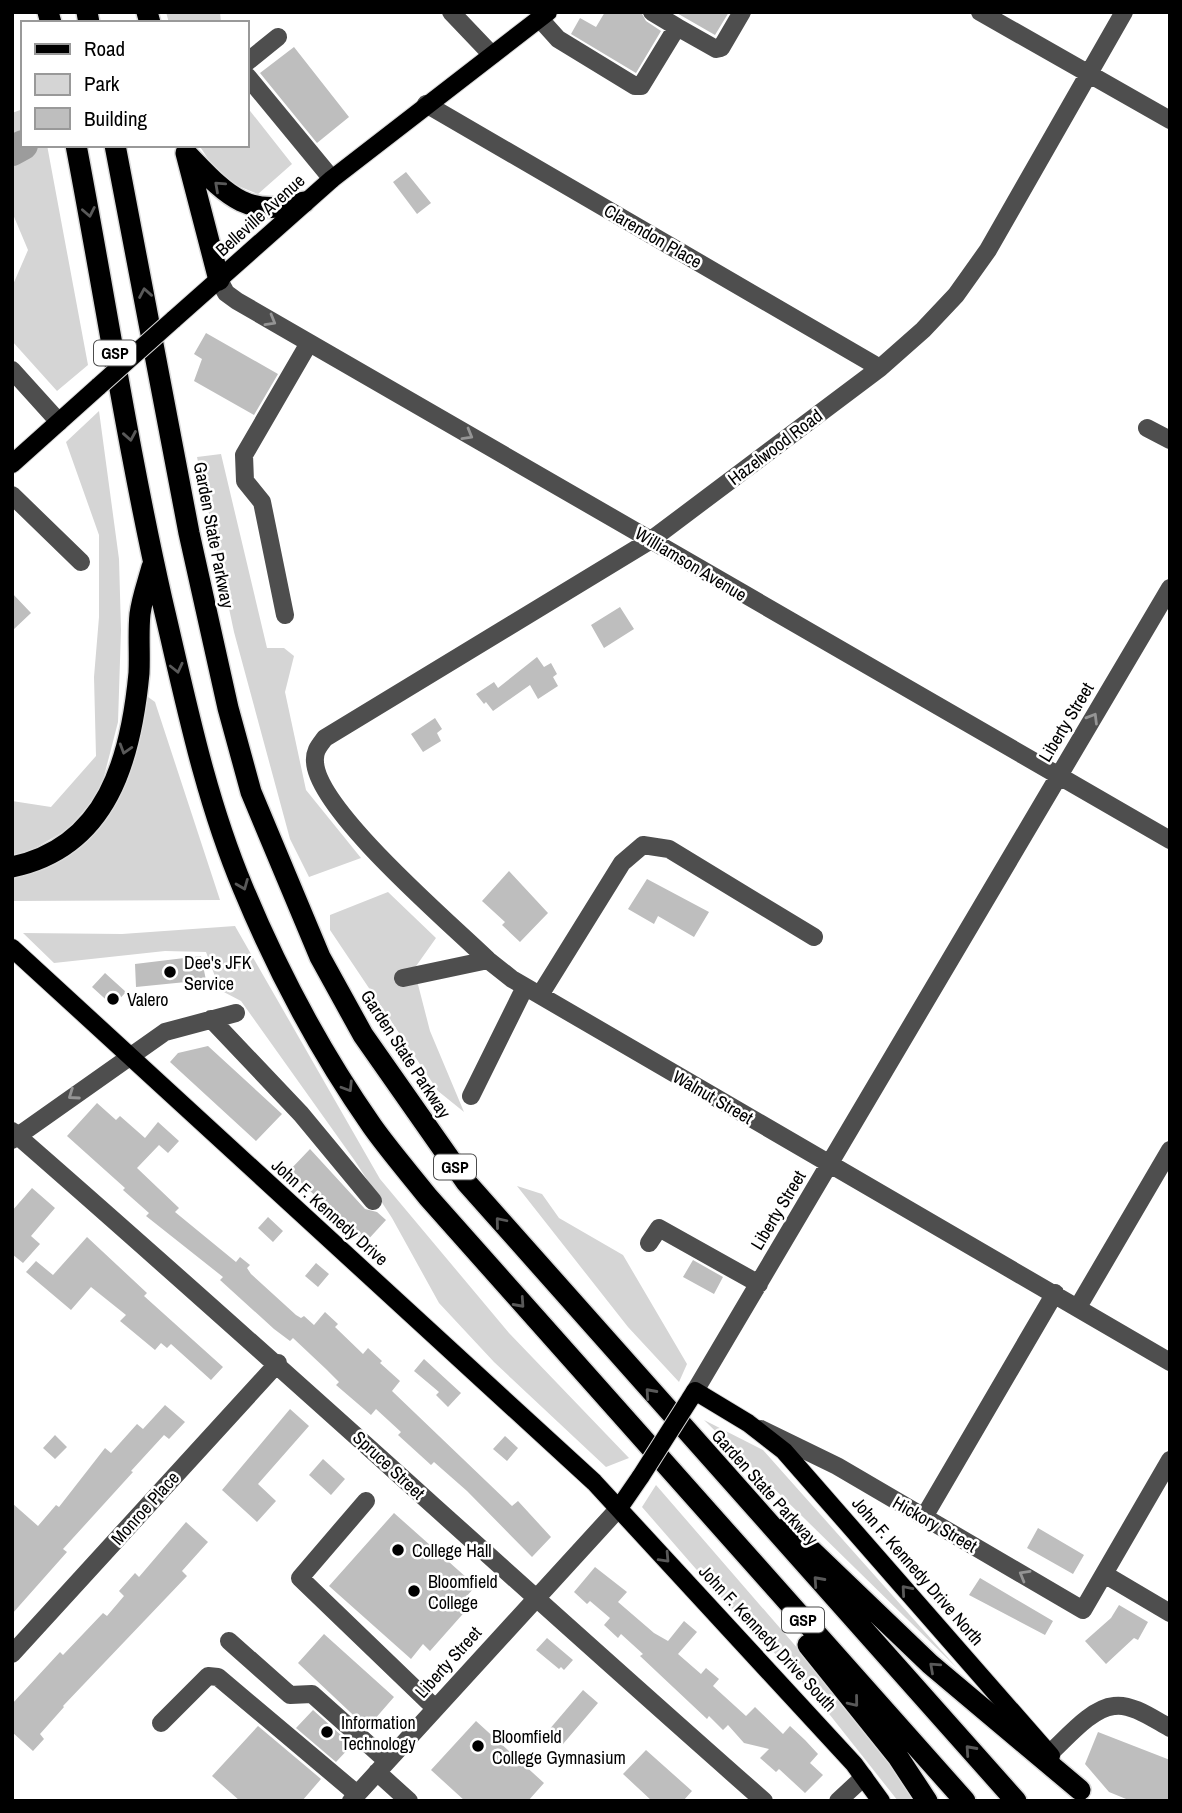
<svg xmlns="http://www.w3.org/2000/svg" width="1182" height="1813" viewBox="0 0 1182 1813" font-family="'Archivo Narrow',sans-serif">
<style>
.green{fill:#d5d5d5}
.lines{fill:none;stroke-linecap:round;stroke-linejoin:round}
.river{stroke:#9c9c9c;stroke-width:30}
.building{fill:#bebebe}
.major-casing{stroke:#dbdbdb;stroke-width:20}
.highway-casing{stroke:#dbdbdb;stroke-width:24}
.minor{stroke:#4e4e4e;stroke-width:18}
.major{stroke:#000;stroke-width:18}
.highway{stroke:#000;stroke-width:21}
.major-bridge-casing{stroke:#dbdbdb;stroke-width:20;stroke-linecap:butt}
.major-bridge{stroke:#000;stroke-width:18}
.oneway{stroke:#595959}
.oneway2{stroke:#959595}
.poi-dot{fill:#000;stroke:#fff;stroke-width:2.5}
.labels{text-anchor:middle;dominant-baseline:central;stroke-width:5;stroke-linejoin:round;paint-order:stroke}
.shield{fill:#fff;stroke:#4c4c4c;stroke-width:2}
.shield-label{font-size:16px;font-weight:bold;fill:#000}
.street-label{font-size:18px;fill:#000;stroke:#fff}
.poi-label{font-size:18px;fill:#000;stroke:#fff;text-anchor:start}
</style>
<rect width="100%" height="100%" fill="#fff"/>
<path class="green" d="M 166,12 L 220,12 L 221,23 L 169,23 Z
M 247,107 L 292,164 L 258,194 L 221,179 L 199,145 L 247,145 Z
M 23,109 L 23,145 L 47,145 L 88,365 L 57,391 L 12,341 L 12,287 L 28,250 L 12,212 L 12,113 Z
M 99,411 L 119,559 L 121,630 L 118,722 L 100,792 L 68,829 L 25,854 L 12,854 L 12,801 L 51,807 L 96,756 L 94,677 L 99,617 L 99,535 L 66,442 Z
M 221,454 L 267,648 L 284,648 L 294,656 L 285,692 L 306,790 L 361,858 L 309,877 L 290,839 L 234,632 L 197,457 Z
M 144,694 L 155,702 L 220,900 L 12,901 L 12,874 L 34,867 L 87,840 L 133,764 Z
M 388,892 L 436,938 L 414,969 L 430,1031 L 464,1112 L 438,1091 L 330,930 L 330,915 Z
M 235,926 L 380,1179 L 509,1333 L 629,1458 L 606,1467 L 494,1362 L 439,1303 L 392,1218 L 355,1161 L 241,1001 L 220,990 L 206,952 L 165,951 L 54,963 L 23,933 L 122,934 Z
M 517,1186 L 542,1194 L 559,1218 L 623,1255 L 687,1364 L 679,1382 L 628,1327 Z
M 704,1420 L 763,1450 L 957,1668 Z
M 656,1485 L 857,1717 L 918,1801 L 898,1801 L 811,1691 L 716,1592 L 642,1507 Z"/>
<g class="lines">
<path class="river" d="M 12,151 L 23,145"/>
</g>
<path class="building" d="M 605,12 L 641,12 L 646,21 L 661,31 L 636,73 L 571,34 L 580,18 L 596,27 Z
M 675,12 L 729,12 L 715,35 Z
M 294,47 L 349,117 L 317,143 L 260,73 Z
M 406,172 L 431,203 L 417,214 L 393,182 Z
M 206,333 L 278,374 L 254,415 L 194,381 L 202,359 L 194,354 Z
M 12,593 L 31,613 L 12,631 Z
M 620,607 L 634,629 L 604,648 L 591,625 Z
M 537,657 L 544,667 L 551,663 L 557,674 L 553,677 L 558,686 L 538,699 L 530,685 L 493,711 L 486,702 L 484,704 L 476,694 L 494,682 L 498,688 Z
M 435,718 L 442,729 L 437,733 L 441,741 L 423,752 L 411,734 Z
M 509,871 L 548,913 L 520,942 L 502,925 L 505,922 L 482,901 Z
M 647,879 L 709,912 L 694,937 L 658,916 L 654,924 L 628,909 Z
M 201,956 L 206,980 L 136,987 L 135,964 Z
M 105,973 L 126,992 L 113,1006 L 92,987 Z
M 208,1046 L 282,1114 L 256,1141 L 170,1062 L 178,1053 Z
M 97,1103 L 116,1120 L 120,1116 L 145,1138 L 158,1122 L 179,1141 L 168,1153 L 159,1145 L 137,1168 L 179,1208 L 175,1212 L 236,1262 L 240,1257 L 250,1265 L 247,1268 L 251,1274 L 296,1315 L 301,1318 L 304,1316 L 314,1325 L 325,1312 L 338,1324 L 335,1327 L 363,1354 L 368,1348 L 382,1361 L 380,1363 L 400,1381 L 392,1391 L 512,1506 L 518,1501 L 551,1537 L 532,1557 L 467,1491 L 434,1462 L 431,1465 L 398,1435 L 401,1432 L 376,1409 L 371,1415 L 336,1385 L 339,1382 L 327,1370 L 293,1338 L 290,1341 L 274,1329 L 220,1280 L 223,1277 L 146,1216 L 149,1213 L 123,1190 L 125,1188 L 67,1136 Z
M 310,1149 L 365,1209 L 377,1212 L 386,1220 L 365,1243 L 289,1171 Z
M 32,1188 L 55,1208 L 31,1236 L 40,1244 L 23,1263 L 12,1254 L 12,1211 Z
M 268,1217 L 283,1231 L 273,1242 L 258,1228 Z
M 87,1237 L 147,1293 L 144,1296 L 223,1367 L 211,1380 L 171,1344 L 167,1348 L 161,1343 L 155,1350 L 120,1321 L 126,1315 L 91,1287 L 71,1310 L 26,1272 L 36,1261 L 53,1275 Z
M 693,1260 L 723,1277 L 714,1294 L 683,1277 Z
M 316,1263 L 329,1274 L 318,1287 L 305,1276 Z
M 424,1359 L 461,1393 L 448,1407 L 436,1395 L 439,1392 L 414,1371 Z
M 165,1405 L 185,1422 L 169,1439 L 164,1435 L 131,1471 L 133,1472 L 63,1549 L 67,1552 L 12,1614 L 12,1503 L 38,1526 L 56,1505 L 59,1507 L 105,1448 L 111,1453 L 137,1424 L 143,1429 Z
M 290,1409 L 309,1426 L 258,1484 L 276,1501 L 257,1522 L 222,1490 Z
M 55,1435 L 67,1447 L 55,1459 L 43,1448 Z
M 505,1436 L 518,1448 L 507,1461 L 493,1449 Z
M 323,1459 L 345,1479 L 331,1495 L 309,1475 Z
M 394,1513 L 476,1586 L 462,1601 L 469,1607 L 430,1651 L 423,1644 L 411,1659 L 329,1586 Z
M 186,1522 L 208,1542 L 182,1571 L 187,1576 L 63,1706 L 64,1707 L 40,1734 L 44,1739 L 33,1751 L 12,1732 L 12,1704 L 60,1652 L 63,1655 L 103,1613 L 107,1616 L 124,1596 L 119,1591 L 135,1573 L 139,1577 Z
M 1038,1528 L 1084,1555 L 1073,1574 L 1027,1548 Z
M 595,1567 L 627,1592 L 618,1602 L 654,1633 L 668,1641 L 684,1621 L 697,1632 L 678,1654 L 701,1674 L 706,1668 L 719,1679 L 713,1686 L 746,1716 L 755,1707 L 783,1734 L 790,1726 L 805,1740 L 818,1754 L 810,1763 L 823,1775 L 805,1793 L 779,1769 L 776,1772 L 760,1758 L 769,1749 L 744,1743 L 728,1725 L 723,1730 L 709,1716 L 707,1719 L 640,1656 L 643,1654 L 621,1634 L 618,1638 L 604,1625 L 610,1618 L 590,1601 L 587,1604 L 574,1592 Z
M 980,1578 L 1053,1621 L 1045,1635 L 969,1595 Z
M 1119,1605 L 1148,1622 L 1138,1640 L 1134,1638 L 1106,1664 L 1085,1641 L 1111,1618 Z
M 324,1634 L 394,1697 L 367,1728 L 298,1663 Z
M 547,1638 L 573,1660 L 564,1670 L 561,1667 L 559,1669 L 536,1650 Z
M 583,1690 L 598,1703 L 563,1744 L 548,1731 Z
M 313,1710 L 352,1745 L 336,1762 L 296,1728 Z
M 476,1721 L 544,1783 L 528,1801 L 465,1801 L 431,1770 Z
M 258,1726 L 321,1779 L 302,1801 L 240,1801 L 212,1776 Z
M 1098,1732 L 1170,1760 L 1170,1801 L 1131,1801 L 1109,1792 L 1085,1764 Z
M 646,1750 L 692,1791 L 683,1801 L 652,1801 L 623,1774 Z"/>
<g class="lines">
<g class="major-casing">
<path id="major" d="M 173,320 L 332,179 L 548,12
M 12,464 L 99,386
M 12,948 L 594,1482 L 854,1764 L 881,1801
M 690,1399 L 695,1391 L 748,1423 L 784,1451 L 1051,1756
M 619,1508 L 641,1476"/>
</g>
<g class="highway-casing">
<path id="highway" d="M 48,12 L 51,23
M 87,12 L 89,23
M 147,12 L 150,23
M 76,145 C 105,297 128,450 162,600 C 185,697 204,795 243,888 C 277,970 321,1053 372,1126 C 389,1150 409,1173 428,1197 L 965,1801
M 115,145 L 189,533 L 228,708 L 251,792 L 320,957 L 363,1035 L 466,1182 L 1016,1801
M 186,153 C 225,193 246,220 304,202
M 186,153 L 219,280
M 12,867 C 108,847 131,758 139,673 C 140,653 138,633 140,614 C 142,598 148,582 152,567
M 787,1527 L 930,1664 L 1080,1790
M 808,1645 L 898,1757 L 927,1801"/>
</g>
<path class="minor" d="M 451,12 L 492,55
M 980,12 L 1170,120
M 1124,12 L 988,250 L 956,295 L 923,330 L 880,368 L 651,540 L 325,738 C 319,746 314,751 315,762 C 317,810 451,924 488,960 L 512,979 L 1170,1362
M 540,19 L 558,39 L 635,86 L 641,86 L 677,27 L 652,12
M 677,27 L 716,49 L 721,48 L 742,12
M 247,62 L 278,37
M 247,76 L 332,179
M 426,104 L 880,368
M 219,280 L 226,293 L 237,301 L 1170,840
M 12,370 L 59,422
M 1147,428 L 1170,440
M 12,495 L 81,562
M 285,615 L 262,502 L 245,481 L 244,455 L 309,343
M 403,978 L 488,960
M 540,995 L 622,863 L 643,845 L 669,849 L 814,937
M 211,1019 L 301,1114 L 373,1201
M 471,1096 L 525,987
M 12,1131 C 265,1351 512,1579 764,1801
M 12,1140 L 165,1032 L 236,1013
M 649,1243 L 659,1228 L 759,1284
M 1078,1307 L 1170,1150
M 695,1391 L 1170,588
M 761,1429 L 837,1466 L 1083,1610 L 1170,1460
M 366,1501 L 300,1578 L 435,1708
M 924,1517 L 1055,1293
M 1104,1574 L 1170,1613
M 229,1641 L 290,1695 L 312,1694 L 387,1761
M 12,1654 L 278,1363
M 161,1723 L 208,1676 L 218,1677 L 357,1794
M 1049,1754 C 1066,1739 1091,1708 1114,1706 C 1132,1703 1155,1720 1170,1728
M 377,1772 L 409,1801
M 351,1801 L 619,1508
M 838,1801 L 864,1777"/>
<use href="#major" class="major"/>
<use href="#highway" class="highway"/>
<g class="major-bridge-casing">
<path id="major-bridge" d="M 99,386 L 173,320
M 641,1476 L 690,1399"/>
</g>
<use href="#major-bridge" class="major-bridge"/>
</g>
<defs><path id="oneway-chevron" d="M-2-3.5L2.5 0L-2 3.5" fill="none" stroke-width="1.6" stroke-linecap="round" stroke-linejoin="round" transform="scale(1.75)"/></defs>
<g class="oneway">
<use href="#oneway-chevron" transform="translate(219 186) rotate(-138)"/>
<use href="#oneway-chevron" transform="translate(89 212) rotate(79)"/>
<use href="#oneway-chevron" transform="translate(145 293) rotate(-100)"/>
<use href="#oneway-chevron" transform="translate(130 436) rotate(80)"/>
<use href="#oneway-chevron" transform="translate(177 668) rotate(77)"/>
<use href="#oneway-chevron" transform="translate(125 749) rotate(107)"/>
<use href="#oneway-chevron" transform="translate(243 885) rotate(68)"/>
<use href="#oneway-chevron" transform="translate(348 1087) rotate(58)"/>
<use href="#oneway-chevron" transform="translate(500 1222) rotate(-130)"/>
<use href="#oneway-chevron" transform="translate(520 1303) rotate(48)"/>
<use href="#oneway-chevron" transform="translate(650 1393) rotate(-132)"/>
<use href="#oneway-chevron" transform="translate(665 1558) rotate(47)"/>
<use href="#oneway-chevron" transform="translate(818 1581) rotate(-132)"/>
<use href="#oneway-chevron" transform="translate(906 1590) rotate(-131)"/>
<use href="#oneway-chevron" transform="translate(934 1667) rotate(-138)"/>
<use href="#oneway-chevron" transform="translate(854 1702) rotate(51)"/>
<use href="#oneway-chevron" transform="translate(970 1750) rotate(-132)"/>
</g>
<g class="oneway2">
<use href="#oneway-chevron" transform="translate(271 321) rotate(30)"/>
<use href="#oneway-chevron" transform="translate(468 435) rotate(30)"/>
<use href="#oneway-chevron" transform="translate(1093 718) rotate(-59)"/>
<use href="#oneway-chevron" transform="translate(73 1095) rotate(145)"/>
<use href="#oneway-chevron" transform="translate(1024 1575) rotate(-150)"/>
</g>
<g class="poi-dot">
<circle cx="170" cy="972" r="7"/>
<circle cx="113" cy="999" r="7"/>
<circle cx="398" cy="1550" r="7"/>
<circle cx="414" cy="1591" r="7"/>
<circle cx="327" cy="1732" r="7"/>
<circle cx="478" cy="1746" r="7"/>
</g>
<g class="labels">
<g class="shield">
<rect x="94" y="340.5" width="42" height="25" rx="5"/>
<rect x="434" y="1154.5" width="42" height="25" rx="5"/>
<rect x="782" y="1607.5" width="42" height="25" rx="5"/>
</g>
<g class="shield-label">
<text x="115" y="353">GSP</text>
<text x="455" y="1167">GSP</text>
<text x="803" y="1620">GSP</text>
</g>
<g class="street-label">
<text transform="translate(260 215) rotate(-42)">Belleville Avenue</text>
<text transform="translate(653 236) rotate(30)">Clarendon Place</text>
<text transform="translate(775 447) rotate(-37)">Hazelwood Road</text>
<text transform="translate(214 535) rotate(79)">Garden State Parkway</text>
<text transform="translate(691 564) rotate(31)">Williamson Avenue</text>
<text transform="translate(1066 722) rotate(-59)">Liberty Street</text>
<text transform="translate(406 1054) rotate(57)">Garden State Parkway</text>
<text transform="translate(713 1097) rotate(30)">Walnut Street</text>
<text transform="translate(778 1210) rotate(-59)">Liberty Street</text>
<text transform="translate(330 1212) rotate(42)">John F. Kennedy Drive</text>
<text transform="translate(389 1465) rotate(43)">Spruce Street</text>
<text transform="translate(765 1487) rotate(48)">Garden State Parkway</text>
<text transform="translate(145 1508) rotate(-48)">Monroe Place</text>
<text transform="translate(935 1524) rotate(30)">Hickory Street</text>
<text transform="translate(918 1571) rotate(49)">John F. Kennedy Drive North</text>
<text transform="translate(768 1638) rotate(47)">John F. Kennedy Drive South</text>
<text transform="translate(448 1662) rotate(-48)">Liberty Street</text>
</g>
<g class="poi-label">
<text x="184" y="962">Dee's JFK<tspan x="184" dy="21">Service</tspan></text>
<text x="127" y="999">Valero</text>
<text x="412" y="1550">College Hall</text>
<text x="428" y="1581">Bloomfield<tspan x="428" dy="21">College</tspan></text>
<text x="341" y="1722">Information<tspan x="341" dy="21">Technology</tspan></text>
<text x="492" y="1736">Bloomfield<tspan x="492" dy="21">College Gymnasium</tspan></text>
</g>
</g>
<rect width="1182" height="1813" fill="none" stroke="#000000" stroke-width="28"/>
<rect x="21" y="21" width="228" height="126" fill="#ffffff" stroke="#999999" stroke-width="2"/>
<rect x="35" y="44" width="35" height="10" fill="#000000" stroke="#999999" stroke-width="2"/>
<text x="84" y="56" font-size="21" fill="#000000">Road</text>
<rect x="35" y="74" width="35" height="21" fill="#d5d5d5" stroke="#999999" stroke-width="2"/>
<text x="84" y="91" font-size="21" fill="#000000">Park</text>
<rect x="35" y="108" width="35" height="21" fill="#bebebe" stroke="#999999" stroke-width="2"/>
<text x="84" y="126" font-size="21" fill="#000000">Building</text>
</svg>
